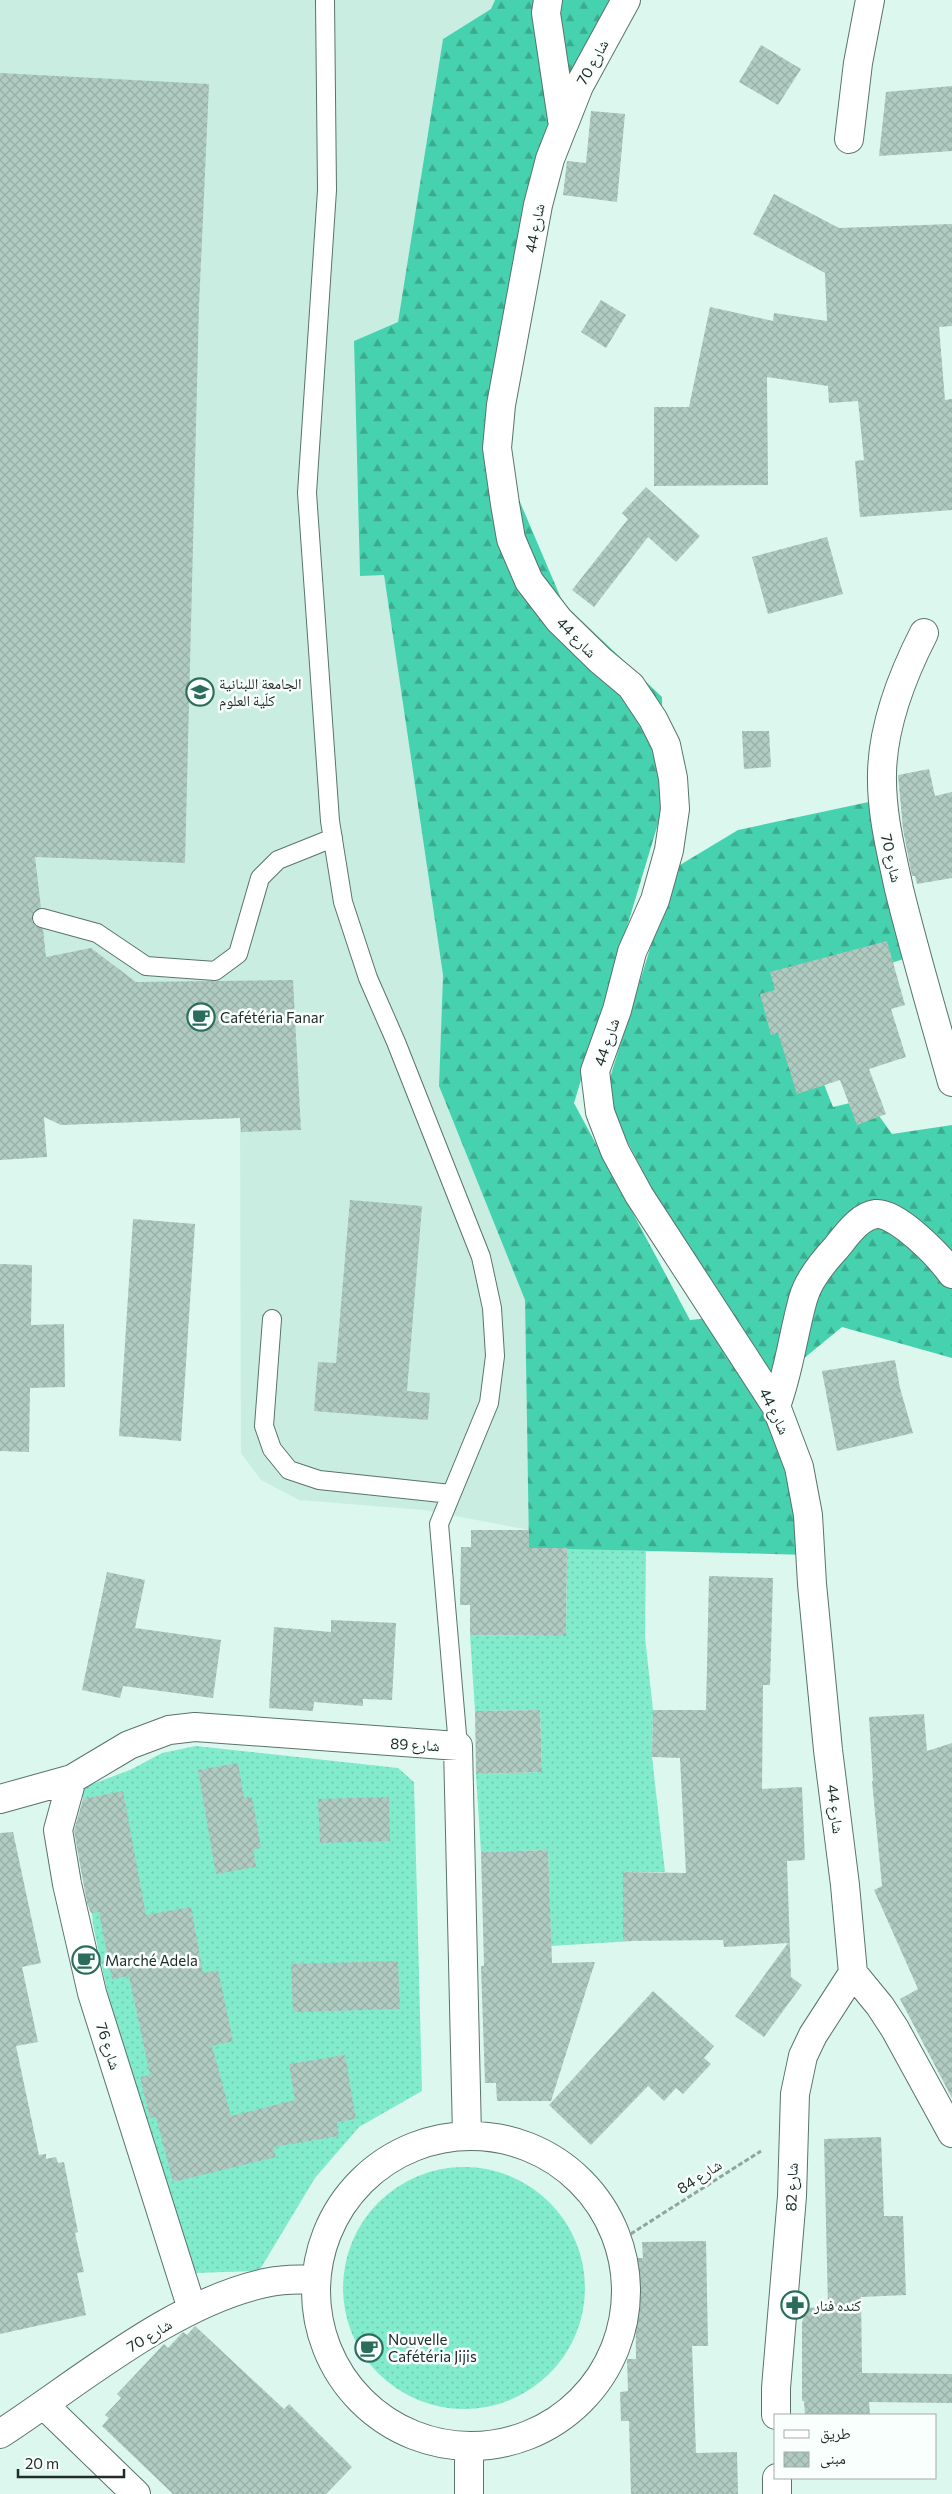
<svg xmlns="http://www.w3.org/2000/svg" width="952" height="2494" viewBox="0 0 952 2494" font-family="Commissioner,'Noto Naskh Arabic',sans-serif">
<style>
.built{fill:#c9eee1}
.grass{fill:url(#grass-dots)}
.forest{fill:url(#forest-firs)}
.building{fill:url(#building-cross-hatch)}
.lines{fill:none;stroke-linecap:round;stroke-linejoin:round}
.lane-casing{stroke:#5a736b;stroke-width:20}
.street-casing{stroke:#5a736b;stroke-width:30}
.path{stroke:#90a59e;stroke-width:3;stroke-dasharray:5 2.5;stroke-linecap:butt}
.lane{stroke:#fff;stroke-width:18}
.street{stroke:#fff;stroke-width:28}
.labels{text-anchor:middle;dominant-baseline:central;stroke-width:5;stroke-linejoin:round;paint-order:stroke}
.street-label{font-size:15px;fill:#222d29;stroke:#f9fffd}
.poi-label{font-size:15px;fill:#222d29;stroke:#f9fffd;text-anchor:start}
</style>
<defs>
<pattern id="grass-dots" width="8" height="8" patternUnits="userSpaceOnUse" patternTransform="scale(1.25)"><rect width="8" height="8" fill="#81ebcc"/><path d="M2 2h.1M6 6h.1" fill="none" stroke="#6fcaaf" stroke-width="1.8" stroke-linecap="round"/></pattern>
<pattern id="forest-firs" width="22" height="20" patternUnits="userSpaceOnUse" patternTransform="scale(1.25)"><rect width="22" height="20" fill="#47d2af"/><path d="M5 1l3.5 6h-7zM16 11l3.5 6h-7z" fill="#3bab8e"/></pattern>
<pattern id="building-cross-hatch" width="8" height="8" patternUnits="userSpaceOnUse" patternTransform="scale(1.25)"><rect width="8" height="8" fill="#b0cbc1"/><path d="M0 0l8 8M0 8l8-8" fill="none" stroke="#97afa6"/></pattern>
</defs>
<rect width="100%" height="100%" fill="#dbf7ee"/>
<path class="built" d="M 0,0 L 495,0 L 492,9 L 443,39 L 398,322 L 354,341 L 360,575 L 384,575 L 443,975 L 439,1086 L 525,1300 L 529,1530 L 424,1510 L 299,1500 L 261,1480 L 241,1453 L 240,1118 L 61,1125 L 39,1113 L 0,1111 Z"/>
<path class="grass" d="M 567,1548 L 646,1551 L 645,1637 L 653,1710 L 652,1757 L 665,1872 L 623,1872 L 633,1941 L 551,1946 L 548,1850 L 481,1852 L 476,1774 L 542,1772 L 540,1710 L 475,1711 L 470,1635 L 566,1636 Z
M 196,1746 L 398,1768 L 414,1782 L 422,2091 L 359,2127 L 315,2178 L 259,2271 L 194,2273 L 121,2056 L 93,1925 L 82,1788 L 130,1770 L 162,1753 Z
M343 2288a121 121 0 1 1 242 0a121 121 0 1 1-242 0Z"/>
<path class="forest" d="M 495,0 L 619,0 L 548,124 L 497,448 L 563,603 L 662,697 L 663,807 L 574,1103 L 690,1320 L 719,1317 L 604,1097 L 675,868 L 738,830 L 878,800 L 916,955 L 826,984 L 808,1044 L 833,1107 L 867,1099 L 892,1134 L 952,1125 L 952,1358 L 842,1327 L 775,1382 L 810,1555 L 529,1548 L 525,1300 L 439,1086 L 443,975 L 384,575 L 360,576 L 354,341 L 398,322 L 443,39 L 491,9 Z"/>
<path class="building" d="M 761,45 L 801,69 L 778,105 L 739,82 Z
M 0,73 L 209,84 L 199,306 L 185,863 L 35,857 L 41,908 L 34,911 L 32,921 L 35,926 L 43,929 L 46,957 L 91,948 L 136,982 L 293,980 L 301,1130 L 241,1132 L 240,1118 L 61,1125 L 44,1117 L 47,1157 L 0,1160 Z
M 952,86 L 952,151 L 879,156 L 886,92 Z
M 591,111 L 625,114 L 617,202 L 563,195 L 567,161 L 586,163 Z
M 774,194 L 839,228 L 952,224 L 952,326 L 939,327 L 945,400 L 952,399 L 952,510 L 860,517 L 855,461 L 864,460 L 858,401 L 829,403 L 828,386 L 767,377 L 768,485 L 654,486 L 654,407 L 689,407 L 710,307 L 773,321 L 774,313 L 827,321 L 825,273 L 753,234 Z
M 601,300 L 626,315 L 606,348 L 581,332 Z
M 646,487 L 700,536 L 676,562 L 648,537 L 594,607 L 572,590 L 628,519 L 622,513 Z
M 827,537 L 843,594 L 768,614 L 752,557 Z
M 742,731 L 769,731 L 771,767 L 744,769 Z
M 929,769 L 935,796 L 952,792 L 952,878 L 917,884 L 915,876 L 912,876 L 903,829 L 898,775 Z
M 887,941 L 905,1005 L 891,1009 L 906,1057 L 869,1069 L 886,1114 L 857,1125 L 840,1080 L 797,1094 L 778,1033 L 771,1035 L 760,994 L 775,990 L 770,972 Z
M 350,1200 L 422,1206 L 407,1391 L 430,1393 L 428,1420 L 314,1411 L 318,1362 L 336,1363 Z
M 133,1219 L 195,1224 L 181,1441 L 119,1436 Z
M 0,1264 L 32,1265 L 31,1325 L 64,1324 L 65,1387 L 30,1388 L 29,1452 L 0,1451 Z
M 895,1360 L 900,1388 L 913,1433 L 837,1451 L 822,1371 Z
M 471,1530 L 529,1530 L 529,1548 L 567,1548 L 566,1636 L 470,1635 L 470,1605 L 460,1605 L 461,1547 L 471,1547 Z
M 107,1572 L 145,1580 L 135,1628 L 221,1640 L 213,1698 L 123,1686 L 120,1698 L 82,1690 Z
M 709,1576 L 773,1578 L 770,1685 L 763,1685 L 762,1789 L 802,1787 L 805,1860 L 787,1861 L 791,1977 L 802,1985 L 764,2037 L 735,2016 L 788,1943 L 724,1947 L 723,1940 L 623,1941 L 623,1872 L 686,1873 L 680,1758 L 652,1757 L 653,1710 L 706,1710 Z
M 331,1620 L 396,1623 L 392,1700 L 363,1699 L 363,1706 L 314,1702 L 313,1711 L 269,1708 L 274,1627 L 331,1632 Z
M 540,1710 L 542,1772 L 476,1774 L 475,1711 Z
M 924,1714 L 927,1751 L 952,1743 L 952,2098 L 900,1999 L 918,1989 L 874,1890 L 882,1886 L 872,1781 L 873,1781 L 869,1717 Z
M 238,1763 L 244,1798 L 252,1797 L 261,1848 L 253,1849 L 256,1867 L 216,1874 L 198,1770 Z
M 123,1791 L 146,1915 L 191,1907 L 203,1973 L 218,1970 L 233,2041 L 212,2046 L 231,2116 L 295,2100 L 289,2064 L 345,2055 L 356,2119 L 337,2122 L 339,2136 L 273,2147 L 276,2157 L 173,2182 L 156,2117 L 150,2118 L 140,2077 L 150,2075 L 129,1976 L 112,1979 L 99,1912 L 91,1913 L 87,1903 L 74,1831 L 83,1799 Z
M 389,1797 L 390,1841 L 320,1843 L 318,1799 Z
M 13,1832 L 41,1963 L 22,1967 L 38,2042 L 16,2046 L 39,2155 L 46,2154 L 46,2159 L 56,2157 L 58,2163 L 64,2162 L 78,2232 L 75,2233 L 84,2272 L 77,2273 L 86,2315 L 0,2334 L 0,1833 Z
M 548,1850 L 552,1963 L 595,1962 L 551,2101 L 497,2101 L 496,2083 L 485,2083 L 481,1966 L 484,1966 L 481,1852 Z
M 398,1961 L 400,2009 L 293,2012 L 291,1964 Z
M 653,1991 L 714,2046 L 704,2058 L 711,2064 L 683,2094 L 676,2088 L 664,2101 L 648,2086 L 591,2145 L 549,2105 Z
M 881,2137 L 884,2216 L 903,2216 L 906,2295 L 861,2297 L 862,2373 L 952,2374 L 952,2403 L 869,2402 L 870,2415 L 805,2415 L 804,2401 L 802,2401 L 802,2323 L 806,2308 L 828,2307 L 824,2139 Z
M 706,2241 L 708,2346 L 692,2346 L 696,2453 L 737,2452 L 738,2494 L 631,2494 L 629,2421 L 621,2421 L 620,2392 L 628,2391 L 627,2359 L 636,2359 L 635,2258 L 643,2258 L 642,2242 Z
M 195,2326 L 284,2409 L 289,2404 L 352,2467 L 326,2494 L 173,2494 L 102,2426 L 109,2418 L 105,2415 L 121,2398 L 117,2394 L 164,2344 L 168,2348 L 183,2332 L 187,2335 Z"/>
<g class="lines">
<g class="lane-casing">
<path id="lane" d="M 325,0 L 327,190 L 307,493 L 330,821 L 343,902 L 368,978 L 396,1042 L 481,1257 L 492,1308 L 495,1356 L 489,1403 L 439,1524 L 458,1746
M 42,918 L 97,933 L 146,966 L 215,971 L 238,954 L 260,878 L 278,860 L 333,838
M 272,1319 L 264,1426 L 272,1449 L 289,1470 L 319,1480 L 451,1494"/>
</g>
<g class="street-casing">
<path id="street" d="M 548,0 L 546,13 L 563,126 L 550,159 L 538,205 L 501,405 L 497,448 L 505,504 L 511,539 L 529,581 L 559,620 L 600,660 L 631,686 L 653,719 L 666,745 L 673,778 L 675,809 L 669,850 L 655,900 L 632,952 L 617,1010 L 595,1071 L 600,1112 L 615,1151 L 639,1195 L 776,1406 L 799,1467 L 808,1515 L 812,1584 L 828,1750 L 845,1885 L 853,1973 L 880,2006 L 895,2029 L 952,2133
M 564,124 L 579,86 L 626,0
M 849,139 L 858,63 L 870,0
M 924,633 C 902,676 883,724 882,773 C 881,813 891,851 899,889 C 915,954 934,1018 952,1082
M 776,1406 C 789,1371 793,1335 803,1299 C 808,1280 823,1262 836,1248 C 846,1236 859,1216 876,1214 C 897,1212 940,1257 952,1274
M 72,1779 L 58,1830 L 67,1884 L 92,1993 L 192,2309
M 0,1799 L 72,1779 L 129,1745 L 169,1730 L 195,1727 L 458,1746 L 467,2135
M316 2291a155 155 0 1 1 310 0a155 155 0 1 1-310 0Z
M 44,2405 L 136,2494
M 776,2415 L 776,2388 L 792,2196 L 795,2094 L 803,2056 L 813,2035 L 853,1973
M 0,2434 C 80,2382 176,2300 270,2282 C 284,2279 301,2280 315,2279
M 777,2478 L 777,2494
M 469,2494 L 469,2446"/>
</g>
<path class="path" d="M 618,2242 L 761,2151"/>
<use href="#lane" class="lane"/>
<use href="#street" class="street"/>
</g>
<defs>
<g id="university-ring" transform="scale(1.4375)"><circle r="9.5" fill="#f9fffd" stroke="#2b6c5a" stroke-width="1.5"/><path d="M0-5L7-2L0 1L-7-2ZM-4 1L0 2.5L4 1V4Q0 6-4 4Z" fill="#2b6c5a"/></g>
<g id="cafe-ring" transform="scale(1.4375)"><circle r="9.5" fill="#f9fffd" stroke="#2b6c5a" stroke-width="1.5"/><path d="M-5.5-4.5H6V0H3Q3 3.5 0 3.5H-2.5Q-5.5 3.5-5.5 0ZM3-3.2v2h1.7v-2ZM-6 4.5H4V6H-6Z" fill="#2b6c5a"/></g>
<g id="pharmacy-ring" transform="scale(1.4375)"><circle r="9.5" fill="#f9fffd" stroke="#2b6c5a" stroke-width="1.5"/><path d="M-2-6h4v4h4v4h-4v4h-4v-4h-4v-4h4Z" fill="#2b6c5a"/></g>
</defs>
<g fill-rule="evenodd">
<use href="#university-ring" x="200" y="692"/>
<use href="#cafe-ring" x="201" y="1017"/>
<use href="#cafe-ring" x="86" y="1960"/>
<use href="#pharmacy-ring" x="795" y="2305"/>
<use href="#cafe-ring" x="369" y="2348"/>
</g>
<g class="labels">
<g class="street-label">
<text transform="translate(592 62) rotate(-61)">شارع 70</text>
<text transform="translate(534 228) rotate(-79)">شارع 44</text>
<text transform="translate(577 637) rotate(46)">شارع 44</text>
<text transform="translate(892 858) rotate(77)">شارع 70</text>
<text transform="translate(606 1042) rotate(-71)">شارع 44</text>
<text transform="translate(775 1411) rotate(64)">شارع 44</text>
<text transform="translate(415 1744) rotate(3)">شارع 89</text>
<text transform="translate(836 1809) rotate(83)">شارع 44</text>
<text transform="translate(109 2046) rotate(72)">شارع 76</text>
<text transform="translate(699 2176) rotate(-33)">شارع 84</text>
<text transform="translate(791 2187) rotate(-88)">شارع 82</text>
<text transform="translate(149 2335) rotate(-31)">شارع 70</text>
</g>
<g class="poi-label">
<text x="219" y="683">الجامعة اللبنانية<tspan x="219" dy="17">كلّية العلوم</tspan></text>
<text x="220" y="1017">Cafétéria Fanar</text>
<text x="105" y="1960">Marché Adela</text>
<text x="814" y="2305">كنده فنار</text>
<text x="388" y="2339">Nouvelle<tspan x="388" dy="17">Cafétéria Jijis</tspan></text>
</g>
</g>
<rect x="774" y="2414" width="162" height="65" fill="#f9fffd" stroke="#a3aba8"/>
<rect x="784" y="2430" width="25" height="8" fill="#ffffff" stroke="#a3aba8"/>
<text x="820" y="2439" font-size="15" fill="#222d29">طريق</text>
<rect x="784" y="2452" width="25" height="15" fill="url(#building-cross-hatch)" stroke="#a3aba8"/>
<text x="820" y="2464" font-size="15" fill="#222d29">مبنى</text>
<path d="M18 2469v8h106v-8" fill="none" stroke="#222d29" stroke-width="2.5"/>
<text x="25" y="2469" font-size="15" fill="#222d29" stroke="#f9fffd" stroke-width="4" paint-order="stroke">20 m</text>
</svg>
